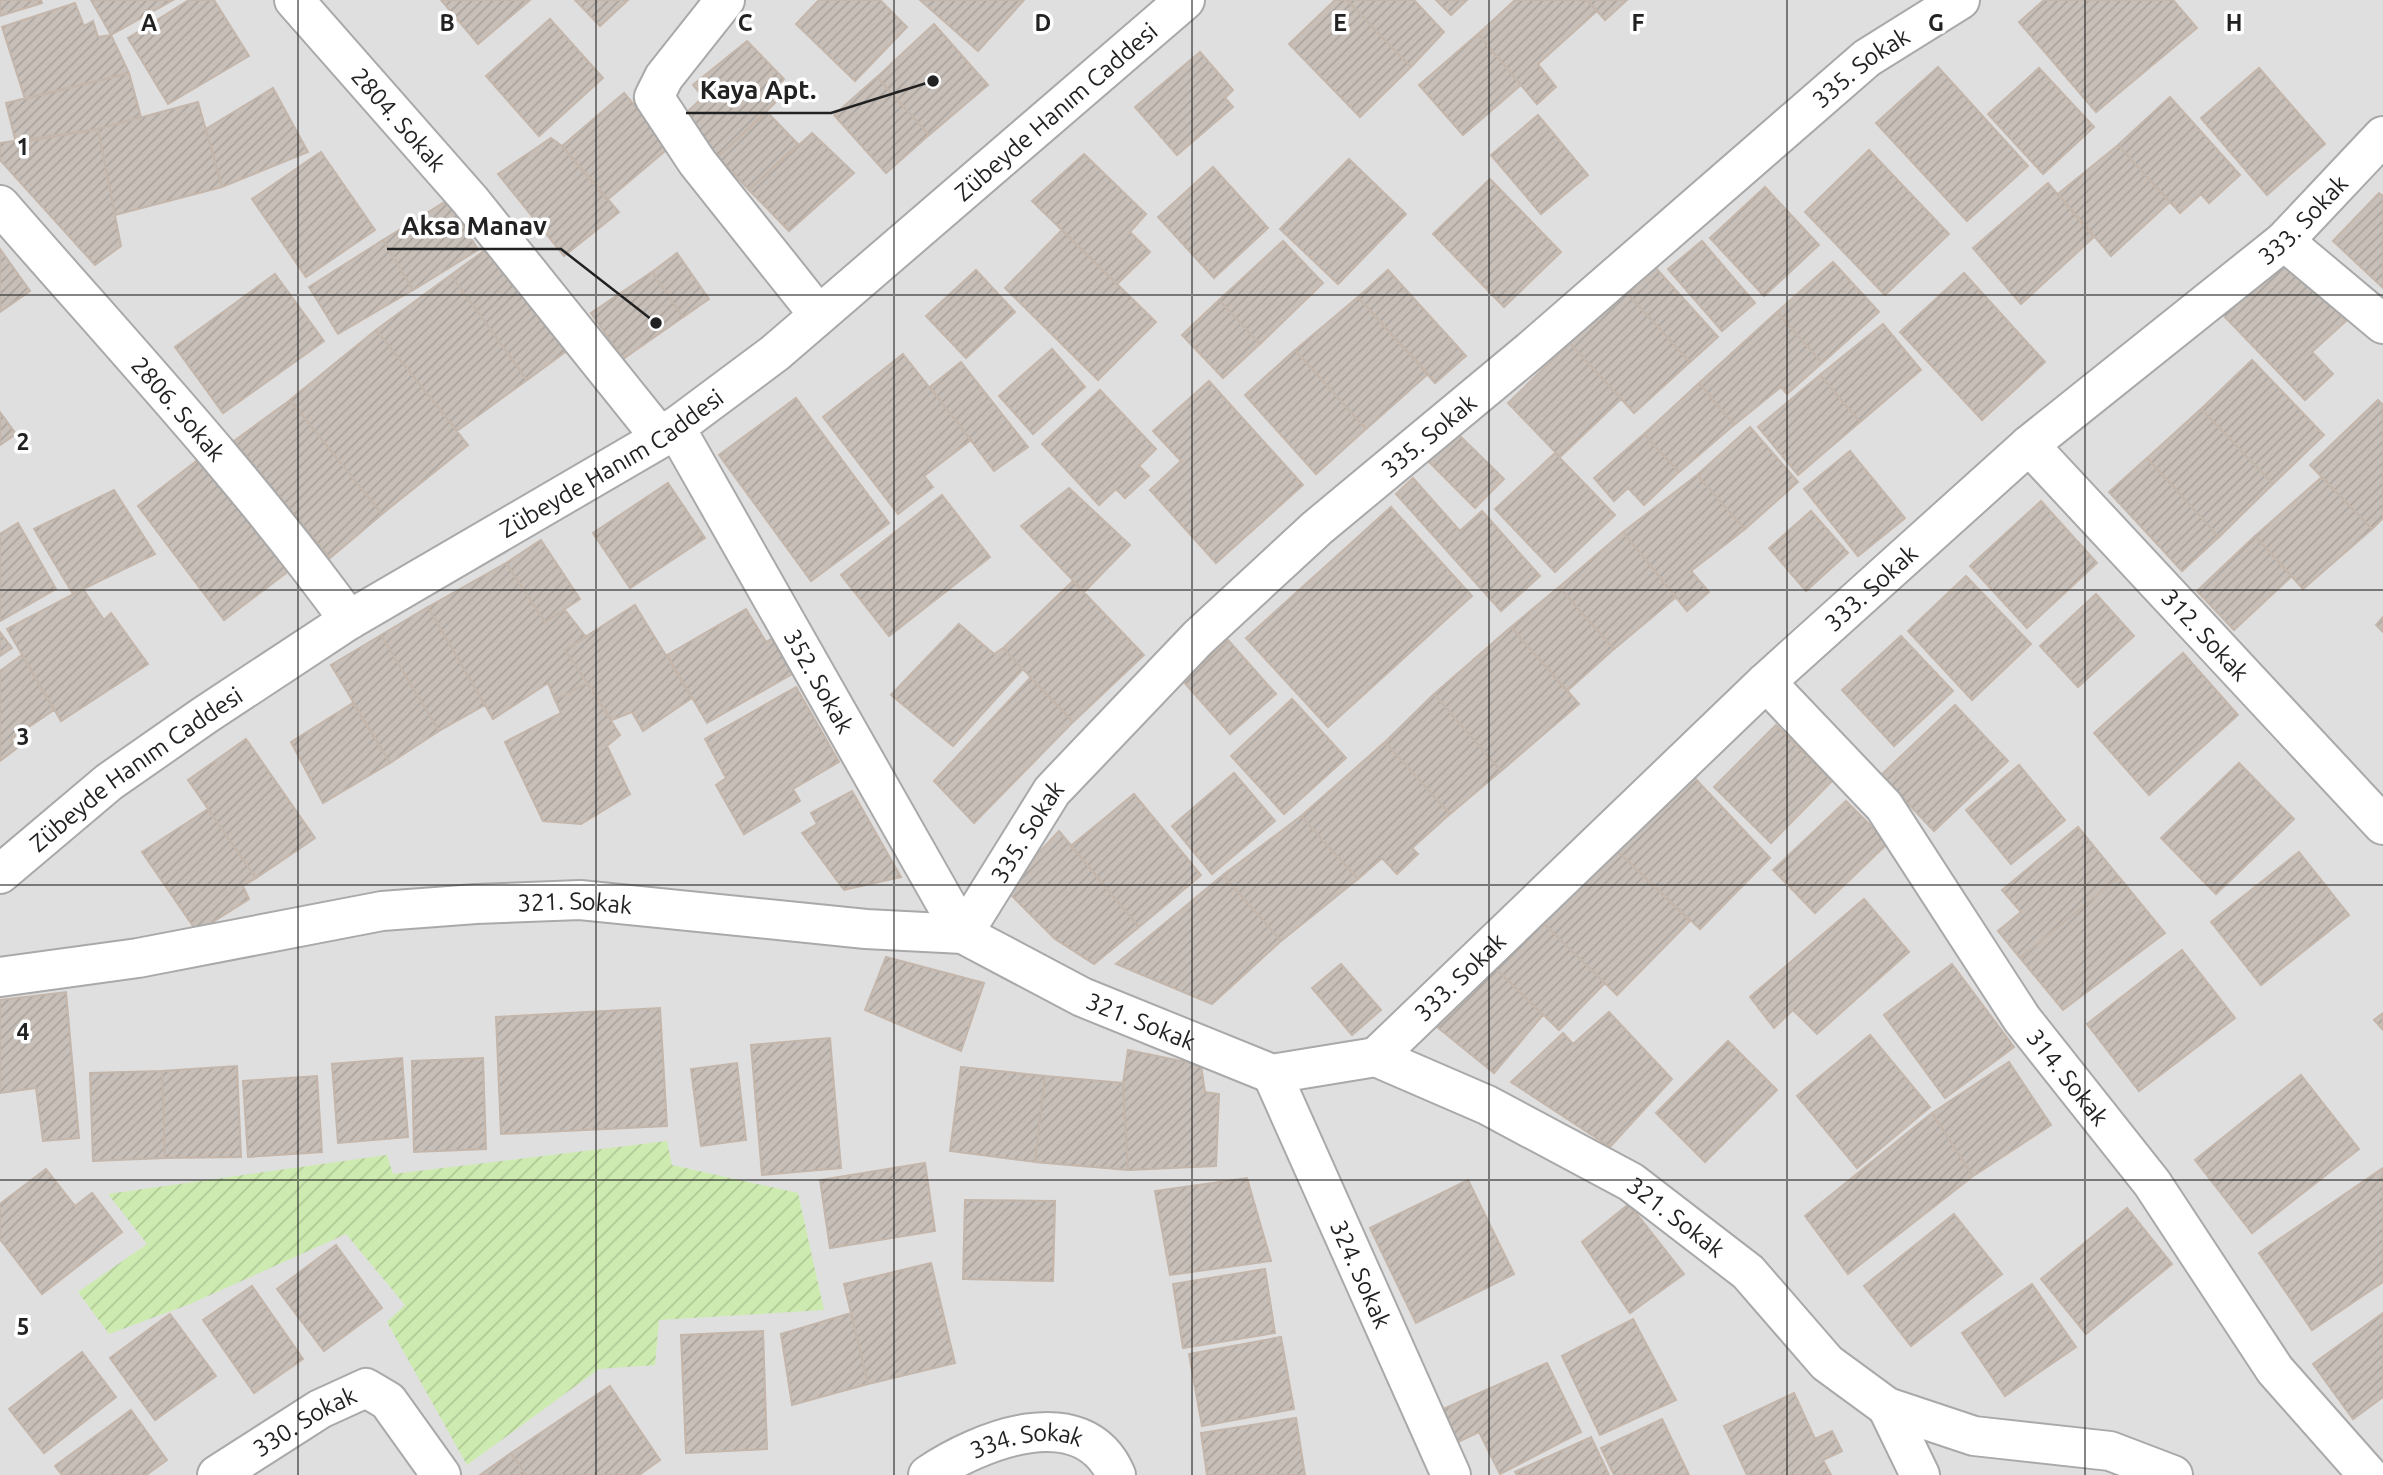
<svg xmlns="http://www.w3.org/2000/svg" width="2383" height="1475" viewBox="0 0 2383 1475" font-family="Ubuntu,sans-serif">
<style>
.residential{fill:#e0dfdf}
.garden{fill:url(#garden-furrows)}
.building{fill:url(#building-hatch);stroke:#c4b6ab;stroke-width:2}
.lines{fill:none;stroke-linecap:round;stroke-linejoin:round}
.minor-casing{stroke:#a9a9a9;stroke-width:42}
.minor{stroke:#fff;stroke-width:38}
.grid{fill:none;stroke:#222;stroke-width:2;stroke-opacity:0.55}
.labels{text-anchor:middle;dominant-baseline:central;stroke-width:7;stroke-linejoin:round;paint-order:stroke}
.street-label{font-size:24px;fill:#222;stroke:#fff}
.grid-label{font-size:23px;text-anchor:middle;font-weight:bold;fill:#222;stroke:#fff;stroke-width:7;stroke-linejoin:round;paint-order:stroke}
.leader{fill:none;stroke:#222;stroke-width:2.5}
.callout-dot{fill:#222;stroke:#fff;stroke-width:2.5}
.callout-label{font-size:26px;text-anchor:middle;font-weight:bold;fill:#222;stroke:#fff;stroke-width:7;stroke-linejoin:round;paint-order:stroke}
</style>
<defs>
<pattern id="garden-furrows" width="10" height="10" patternUnits="userSpaceOnUse" patternTransform="scale(1.75)"><rect width="10" height="10" fill="#cdebb0"/><path d="M-1 1l2-2M0 10L10 0M9 11l2-2" fill="none" stroke="#b0c997"/></pattern>
<pattern id="building-hatch" width="6" height="6" patternUnits="userSpaceOnUse" patternTransform="scale(1.75)"><rect width="6" height="6" fill="#c7bfb8"/><path d="M-1 1l2-2M0 6l6-6M5 7l2-2" fill="none" stroke="#aba49e"/></pattern>
</defs>
<rect width="100%" height="100%" fill="#f2efe9"/>
<path class="residential" d="M 0,0 L 2383,0 L 2383,1475 L 0,1475 Z"/>
<path class="garden" d="M 667,1141 L 672,1165 L 798,1193 L 824,1310 L 659,1320 L 655,1365 L 599,1369 L 467,1465 L 387,1322 L 405,1305 L 346,1234 L 190,1304 L 109,1334 L 78,1292 L 147,1244 L 108,1194 L 387,1155 L 393,1174 Z"/>
<path class="building" d="M 0,0 L 41,0 L 42,3 L 0,16 Z
M 91,0 L 173,0 L 111,35 Z
M 189,0 L 214,0 L 249,56 L 168,104 L 128,38 Z
M 441,0 L 530,0 L 478,44 Z
M 575,0 L 628,0 L 600,26 Z
M 819,0 L 880,0 L 907,27 L 855,81 L 796,24 Z
M 920,0 L 1024,0 L 978,51 Z
M 1335,0 L 1347,0 L 1411,67 L 1360,117 L 1289,44 Z
M 1347,0 L 1414,0 L 1444,32 L 1411,67 Z
M 1436,0 L 1467,0 L 1451,15 Z
M 1515,0 L 1587,0 L 1597,11 L 1538,64 L 1556,87 L 1537,104 L 1478,34 Z
M 1587,0 L 1627,0 L 1605,20 Z
M 2044,0 L 2173,0 L 2197,28 L 2096,112 L 2019,22 Z
M 75,3 L 84,26 L 93,21 L 98,37 L 111,35 L 129,73 L 25,99 L 2,27 Z
M 550,19 L 603,78 L 539,136 L 486,76 Z
M 934,24 L 988,85 L 929,135 L 877,77 Z
M 1478,34 L 1521,85 L 1463,135 L 1419,85 Z
M 747,41 L 784,79 L 769,96 L 775,103 L 718,157 L 680,119 L 703,97 L 693,85 Z
M 1200,52 L 1233,90 L 1225,98 L 1233,107 L 1177,155 L 1135,107 Z
M 1938,67 L 2028,166 L 1967,221 L 1876,123 Z
M 2039,68 L 2094,127 L 2043,174 L 1988,114 Z
M 2259,68 L 2325,144 L 2267,195 L 2201,118 Z
M 129,73 L 141,117 L 98,129 L 16,143 L 6,103 Z
M 877,77 L 929,135 L 886,173 L 834,115 Z
M 273,88 L 308,152 L 222,187 L 206,129 Z
M 624,93 L 670,147 L 607,200 L 562,146 Z
M 2170,97 L 2240,175 L 2209,203 L 2201,194 L 2180,213 L 2118,145 Z
M 198,102 L 222,187 L 115,215 L 98,129 Z
M 767,112 L 798,144 L 749,190 L 718,157 Z
M 1538,115 L 1588,175 L 1541,214 L 1491,155 Z
M 98,129 L 121,246 L 95,265 L 0,160 L 0,143 Z
M 812,133 L 854,173 L 789,231 L 749,190 Z
M 551,138 L 562,146 L 619,212 L 564,256 L 498,174 Z
M 2118,145 L 2170,202 L 2111,256 L 2058,194 Z
M 1869,150 L 1949,234 L 1885,295 L 1805,212 Z
M 321,152 L 375,230 L 306,277 L 252,199 Z
M 1084,154 L 1146,214 L 1130,232 L 1150,252 L 1117,284 L 1032,201 Z
M 1349,159 L 1406,214 L 1338,284 L 1280,229 Z
M 1213,167 L 1268,228 L 1214,278 L 1158,217 Z
M 1490,179 L 1561,252 L 1504,307 L 1433,234 Z
M 2048,183 L 2094,237 L 2021,304 L 1973,248 Z
M 1765,187 L 1819,245 L 1764,296 L 1710,238 Z
M 2379,193 L 2383,196 L 2383,288 L 2333,241 Z
M 448,200 L 478,250 L 413,290 L 383,240 Z
M 1062,230 L 1156,322 L 1098,380 L 1005,288 Z
M 383,240 L 413,290 L 338,334 L 309,287 Z
M 1283,241 L 1323,283 L 1260,344 L 1219,300 Z
M 1702,241 L 1755,303 L 1722,331 L 1668,269 Z
M 492,245 L 568,350 L 527,380 L 451,275 Z
M 0,249 L 30,291 L 0,312 Z
M 677,253 L 709,299 L 683,317 L 652,272 Z
M 2283,255 L 2346,321 L 2312,352 L 2333,374 L 2305,400 L 2222,314 Z
M 1833,262 L 1879,312 L 1822,363 L 1777,312 Z
M 1654,266 L 1718,337 L 1690,362 L 1626,292 Z
M 976,270 L 1015,312 L 966,358 L 926,316 Z
M 1388,270 L 1466,356 L 1435,383 L 1358,297 Z
M 652,272 L 683,317 L 623,359 L 591,313 Z
M 1964,273 L 2045,362 L 1982,420 L 1900,332 Z
M 275,274 L 324,341 L 223,413 L 175,347 Z
M 451,275 L 527,380 L 457,431 L 376,330 Z
M 1626,292 L 1690,362 L 1634,413 L 1570,343 Z
M 1358,297 L 1428,374 L 1366,429 L 1295,350 Z
M 1219,300 L 1260,344 L 1223,378 L 1182,335 Z
M 1777,312 L 1822,363 L 1787,394 L 1781,387 L 1734,425 L 1699,383 Z
M 1883,324 L 1921,370 L 1860,422 L 1820,375 Z
M 376,330 L 468,445 L 382,514 L 290,400 Z
M 1570,343 L 1621,399 L 1560,457 L 1508,403 Z
M 1052,349 L 1085,387 L 1033,434 L 999,396 Z
M 1295,350 L 1366,429 L 1316,474 L 1245,395 Z
M 903,354 L 971,440 L 924,476 L 933,487 L 898,514 L 823,417 Z
M 2252,360 L 2324,435 L 2273,484 L 2201,409 Z
M 961,362 L 1028,447 L 994,471 L 930,387 Z
M 1820,375 L 1860,422 L 1798,475 L 1758,427 Z
M 1209,381 L 1303,485 L 1216,563 L 1150,490 L 1181,461 L 1153,431 Z
M 1699,383 L 1734,425 L 1679,472 L 1644,434 Z
M 1100,390 L 1156,449 L 1139,466 L 1149,476 L 1125,498 L 1116,489 L 1099,505 L 1042,444 Z
M 796,398 L 889,523 L 811,581 L 719,455 Z
M 290,400 L 382,514 L 330,558 L 234,441 Z
M 2378,400 L 2383,405 L 2383,518 L 2372,529 L 2310,465 Z
M 2201,409 L 2273,484 L 2219,537 L 2147,458 Z
M 0,412 L 16,434 L 0,445 Z
M 1750,427 L 1798,482 L 1745,529 L 1697,475 Z
M 1458,434 L 1504,479 L 1475,508 L 1429,462 Z
M 1644,434 L 1679,472 L 1644,505 L 1628,488 L 1614,501 L 1594,478 Z
M 1850,451 L 1905,518 L 1858,556 L 1804,489 Z
M 1555,453 L 1615,515 L 1555,572 L 1495,509 Z
M 203,456 L 290,570 L 224,620 L 138,506 Z
M 2147,458 L 2219,537 L 2182,571 L 2109,492 Z
M 1697,475 L 1745,529 L 1691,571 L 1709,592 L 1687,611 L 1623,532 Z
M 2322,477 L 2372,529 L 2303,589 L 2255,536 Z
M 1413,478 L 1460,531 L 1482,511 L 1540,576 L 1501,611 L 1396,494 Z
M 668,483 L 705,538 L 630,588 L 593,533 Z
M 1069,488 L 1130,545 L 1084,592 L 1021,526 Z
M 114,490 L 155,554 L 73,594 L 34,529 Z
M 942,495 L 990,557 L 889,636 L 841,575 Z
M 2041,501 L 2097,563 L 2027,628 L 1970,566 Z
M 1391,507 L 1472,596 L 1328,727 L 1246,638 Z
M 1811,511 L 1848,553 L 1806,591 L 1769,548 Z
M 18,523 L 56,589 L 0,621 L 0,534 Z
M 1623,532 L 1676,597 L 1614,649 L 1559,587 Z
M 2255,536 L 2292,576 L 2234,630 L 2197,591 Z
M 541,540 L 580,599 L 545,622 L 506,563 Z
M 506,563 L 545,622 L 565,610 L 586,637 L 565,650 L 587,683 L 555,700 L 548,683 L 493,719 L 428,607 Z
M 1966,576 L 2031,644 L 1972,700 L 1908,631 Z
M 1073,581 L 1144,655 L 1073,722 L 1003,648 Z
M 1559,587 L 1614,649 L 1567,691 L 1511,627 Z
M 83,589 L 104,620 L 111,613 L 148,664 L 61,721 L 7,629 Z
M 2096,594 L 2134,636 L 2078,687 L 2040,646 Z
M 635,605 L 692,698 L 643,731 L 632,712 L 612,720 L 565,650 Z
M 428,607 L 485,705 L 439,731 L 381,635 Z
M 746,609 L 766,642 L 778,635 L 799,670 L 707,723 L 667,655 Z
M 2383,617 L 2383,632 L 2376,625 Z
M 959,624 L 994,654 L 1003,648 L 1023,669 L 953,746 L 891,695 Z
M 1511,627 L 1579,704 L 1501,771 L 1434,694 Z
M 0,632 L 12,648 L 0,656 Z
M 381,635 L 439,731 L 390,763 L 331,665 Z
M 1901,636 L 1953,691 L 1894,746 L 1842,690 Z
M 1228,640 L 1276,694 L 1230,734 L 1183,681 Z
M 2183,653 L 2238,715 L 2149,795 L 2094,733 Z
M 22,655 L 54,710 L 11,739 L 17,748 L 0,761 L 0,671 Z
M 1031,677 L 1073,722 L 974,823 L 934,781 Z
M 587,683 L 620,735 L 607,746 L 630,794 L 581,824 L 543,821 L 505,742 L 561,713 L 555,700 Z
M 796,687 L 839,762 L 793,789 L 800,801 L 744,834 L 716,785 L 726,778 L 705,739 Z
M 1434,694 L 1501,771 L 1450,814 L 1385,742 Z
M 1292,699 L 1346,758 L 1284,814 L 1231,756 Z
M 353,703 L 390,763 L 323,803 L 291,742 Z
M 1955,705 L 2008,761 L 1934,831 L 1881,775 Z
M 1776,725 L 1832,781 L 1771,843 L 1714,787 Z
M 246,739 L 315,838 L 256,878 L 188,780 Z
M 1385,742 L 1450,814 L 1412,848 L 1418,854 L 1397,874 L 1382,858 L 1358,879 L 1301,816 Z
M 2239,763 L 2294,819 L 2216,894 L 2161,838 Z
M 2019,765 L 2065,820 L 2011,864 L 1966,810 Z
M 1234,773 L 1275,821 L 1212,874 L 1172,826 Z
M 1691,774 L 1770,858 L 1700,929 L 1613,847 Z
M 852,791 L 901,877 L 844,890 L 802,833 L 817,824 L 811,813 Z
M 1134,794 L 1201,875 L 1139,927 L 1071,846 Z
M 1846,801 L 1888,843 L 1815,913 L 1773,870 Z
M 208,809 L 256,878 L 243,886 L 249,899 L 197,932 L 142,852 Z
M 1301,816 L 1358,879 L 1281,941 L 1223,875 Z
M 2078,827 L 2119,877 L 2020,958 L 1998,931 L 2021,912 L 2002,890 Z
M 1059,831 L 1139,927 L 1094,964 L 1055,939 L 1005,889 Z
M 1613,847 L 1690,921 L 1617,995 L 1538,918 Z
M 2299,852 L 2349,915 L 2261,985 L 2211,922 Z
M 1223,875 L 1281,941 L 1212,1004 L 1116,964 Z
M 2119,877 L 2165,933 L 2063,1010 L 2020,958 Z
M 1864,899 L 1909,952 L 1817,1034 L 1793,1010 L 1774,1028 L 1750,997 Z
M 1538,918 L 1605,983 L 1559,1030 L 1492,965 Z
M 2182,950 L 2235,1018 L 2139,1091 L 2087,1024 Z
M 886,957 L 984,983 L 961,1051 L 865,1010 Z
M 1341,964 L 1381,1010 L 1352,1035 L 1312,988 Z
M 1952,964 L 2014,1047 L 1945,1098 L 1884,1015 Z
M 1492,965 L 1543,1015 L 1494,1073 L 1437,1027 Z
M 66,992 L 79,1138 L 43,1141 L 36,1088 L 0,1093 L 0,1000 Z
M 660,1008 L 667,1126 L 501,1134 L 496,1017 Z
M 1609,1012 L 1672,1079 L 1610,1147 L 1511,1082 L 1563,1033 L 1573,1044 Z
M 2383,1013 L 2383,1030 L 2374,1020 Z
M 1870,1035 L 1930,1107 L 1857,1168 L 1797,1096 Z
M 830,1038 L 841,1168 L 762,1175 L 751,1045 Z
M 1728,1041 L 1777,1090 L 1705,1162 L 1656,1113 Z
M 1128,1050 L 1201,1065 L 1205,1092 L 1219,1094 L 1216,1166 L 1128,1170 L 1123,1083 Z
M 402,1058 L 408,1137 L 338,1143 L 332,1064 Z
M 483,1058 L 486,1149 L 414,1152 L 412,1061 Z
M 2009,1062 L 2051,1125 L 1973,1176 L 1932,1113 Z
M 737,1063 L 746,1140 L 701,1146 L 691,1069 Z
M 237,1066 L 241,1157 L 165,1158 L 162,1071 Z
M 961,1067 L 1045,1076 L 1035,1162 L 950,1151 Z
M 162,1071 L 165,1158 L 93,1161 L 90,1073 Z
M 2301,1075 L 2359,1149 L 2252,1233 L 2195,1160 Z
M 317,1076 L 322,1152 L 248,1157 L 243,1081 Z
M 1045,1076 L 1123,1083 L 1128,1170 L 1035,1162 Z
M 1932,1113 L 1973,1176 L 1848,1274 L 1805,1216 Z
M 925,1163 L 935,1231 L 830,1248 L 820,1180 Z
M 2383,1168 L 2383,1282 L 2312,1330 L 2259,1253 Z
M 46,1169 L 75,1206 L 92,1193 L 122,1232 L 42,1294 L 0,1239 L 0,1204 Z
M 1247,1178 L 1271,1261 L 1170,1275 L 1155,1191 Z
M 1468,1180 L 1514,1274 L 1416,1323 L 1370,1228 Z
M 965,1200 L 1055,1201 L 1053,1281 L 963,1279 Z
M 1629,1204 L 1684,1274 L 1630,1313 L 1582,1242 Z
M 2127,1208 L 2172,1264 L 2086,1334 L 2041,1279 Z
M 1954,1214 L 2002,1274 L 1911,1346 L 1864,1286 Z
M 336,1245 L 382,1308 L 324,1351 L 277,1289 Z
M 931,1263 L 955,1363 L 868,1384 L 844,1284 Z
M 1265,1269 L 1275,1333 L 1183,1348 L 1173,1284 Z
M 2032,1284 L 2076,1347 L 2005,1396 L 1962,1333 Z
M 252,1286 L 303,1359 L 254,1393 L 203,1320 Z
M 851,1313 L 868,1384 L 792,1405 L 781,1334 Z
M 2383,1313 L 2383,1397 L 2353,1419 L 2313,1364 Z
M 170,1314 L 216,1376 L 155,1420 L 110,1358 Z
M 1633,1319 L 1676,1400 L 1600,1435 L 1562,1356 Z
M 763,1331 L 767,1449 L 686,1453 L 681,1335 Z
M 1281,1337 L 1294,1409 L 1202,1426 L 1189,1354 Z
M 82,1352 L 116,1397 L 44,1453 L 9,1409 Z
M 1547,1363 L 1581,1432 L 1500,1474 L 1479,1432 L 1456,1443 L 1443,1409 Z
M 610,1386 L 660,1460 L 639,1475 L 526,1475 L 511,1453 Z
M 1794,1393 L 1815,1439 L 1832,1431 L 1842,1451 L 1823,1460 L 1831,1475 L 1747,1475 L 1724,1426 Z
M 131,1410 L 167,1460 L 146,1475 L 62,1475 L 55,1466 Z
M 1296,1418 L 1305,1475 L 1207,1475 L 1201,1433 Z
M 1662,1419 L 1689,1475 L 1614,1475 L 1601,1448 Z
M 1591,1437 L 1609,1475 L 1517,1475 L 1515,1472 Z
M 511,1453 L 526,1475 L 480,1475 Z"/>
<g class="lines">
<g class="minor-casing">
<g id="minor">
<path id="s1" d="M 294,0 L 470,200 L 661,438"/>
<path d="M 725,0 L 664,77 L 654,97 L 697,162 L 818,314"/>
<path id="s2" d="M 0,205 C 119,342 243,474 349,620"/>
<path d="M 2284,241 L 2383,324"/>
<path id="s3" d="M 675,427 L 963,934 L 1052,791 L 1198,638 L 1317,528 L 1530,351 L 1867,58 L 1960,0"/>
<path id="s4" d="M 2029,445 L 2383,825"/>
<path id="s5" d="M 1766,682 L 1884,806 L 2022,1019 L 2152,1183 L 2275,1370 L 2368,1475"/>
<path id="s6" d="M 0,874 L 109,782 L 205,715 L 349,620 L 661,438 L 775,353 L 1185,0"/>
<path id="s7" d="M 0,977 L 138,958 L 382,911 L 476,904 L 580,900 L 866,929 L 963,934 L 1082,997 L 1272,1074 L 1376,1057 L 1487,1105 L 1631,1182 L 1748,1272 L 1827,1363 L 1887,1407 L 1974,1436 L 2110,1451 L 2173,1475"/>
<path id="s8" d="M 1376,1057 L 1766,682 L 2029,445 L 2284,241 L 2383,136"/>
<path id="s9" d="M 1272,1074 L 1451,1475"/>
<path d="M 1887,1407 L 1920,1475"/>
<path id="s10" d="M 217,1475 L 320,1409 L 366,1388 L 388,1401 L 441,1475"/>
<path id="s11" d="M 928,1475 C 978,1441 1083,1398 1116,1475"/>
</g>
</g>
<use href="#minor" class="minor"/>
</g>
<path class="grid" d="M 298,0 L 298,1475M 596,0 L 596,1475M 894,0 L 894,1475M 1192,0 L 1192,1475M 1489,0 L 1489,1475M 1787,0 L 1787,1475M 2085,0 L 2085,1475M 0,295 L 2383,295M 0,590 L 2383,590M 0,885 L 2383,885M 0,1180 L 2383,1180"/>
<g class="labels">
<g class="street-label">
<text stroke="none"><textPath href="#s3" startOffset="1838">335. Sokak</textPath></text>
<text stroke="none"><textPath href="#s6" startOffset="1306">Zübeyde Hanım Caddesi</textPath></text>
<text stroke="none"><textPath href="#s1" startOffset="159">2804. Sokak</textPath></text>
<text stroke="none"><textPath href="#s8" startOffset="1250">333. Sokak</textPath></text>
<text stroke="none"><textPath href="#s2" startOffset="271">2806. Sokak</textPath></text>
<text stroke="none"><textPath href="#s3" startOffset="1270">335. Sokak</textPath></text>
<text stroke="none"><textPath href="#s6" startOffset="738">Zübeyde Hanım Caddesi</textPath></text>
<text stroke="none"><textPath href="#s8" startOffset="682">333. Sokak</textPath></text>
<text stroke="none"><textPath href="#s4" startOffset="259">312. Sokak</textPath></text>
<text stroke="none"><textPath href="#s3" startOffset="292">352. Sokak</textPath></text>
<text stroke="none"><textPath href="#s6" startOffset="172">Zübeyde Hanım Caddesi</textPath></text>
<text stroke="none"><textPath href="#s3" startOffset="704">335. Sokak</textPath></text>
<text stroke="none"><textPath href="#s7" startOffset="581">321. Sokak</textPath></text>
<text stroke="none"><textPath href="#s8" startOffset="116">333. Sokak</textPath></text>
<text stroke="none"><textPath href="#s7" startOffset="1169">321. Sokak</textPath></text>
<text stroke="none"><textPath href="#s5" startOffset="499">314. Sokak</textPath></text>
<text stroke="none"><textPath href="#s7" startOffset="1757">321. Sokak</textPath></text>
<text stroke="none"><textPath href="#s9" startOffset="219">324. Sokak</textPath></text>
<text stroke="none"><textPath href="#s10" startOffset="103">330. Sokak</textPath></text>
<text stroke="none"><textPath href="#s11" startOffset="107">334. Sokak</textPath></text>
</g>
</g>
<g class="grid-label">
<text x="149" y="31">A</text>
<text x="447" y="31">B</text>
<text x="745" y="31">C</text>
<text x="1043" y="31">D</text>
<text x="1340" y="31">E</text>
<text x="1638" y="31">F</text>
<text x="1936" y="31">G</text>
<text x="2234" y="31">H</text>
<text x="23" y="155">1</text>
<text x="23" y="450">2</text>
<text x="23" y="745">3</text>
<text x="23" y="1040">4</text>
<text x="23" y="1335">5</text>
</g>
<path class="leader" d="M933 81L831 113H686M656 323L561 249H387"/>
<g class="callout-dot">
<circle cx="933" cy="81" r="7"/>
<circle cx="656" cy="323" r="7"/>
</g>
<g class="callout-label">
<text x="758" y="99">Kaya Apt.</text>
<text x="474" y="235">Aksa Manav</text>
</g>
</svg>
